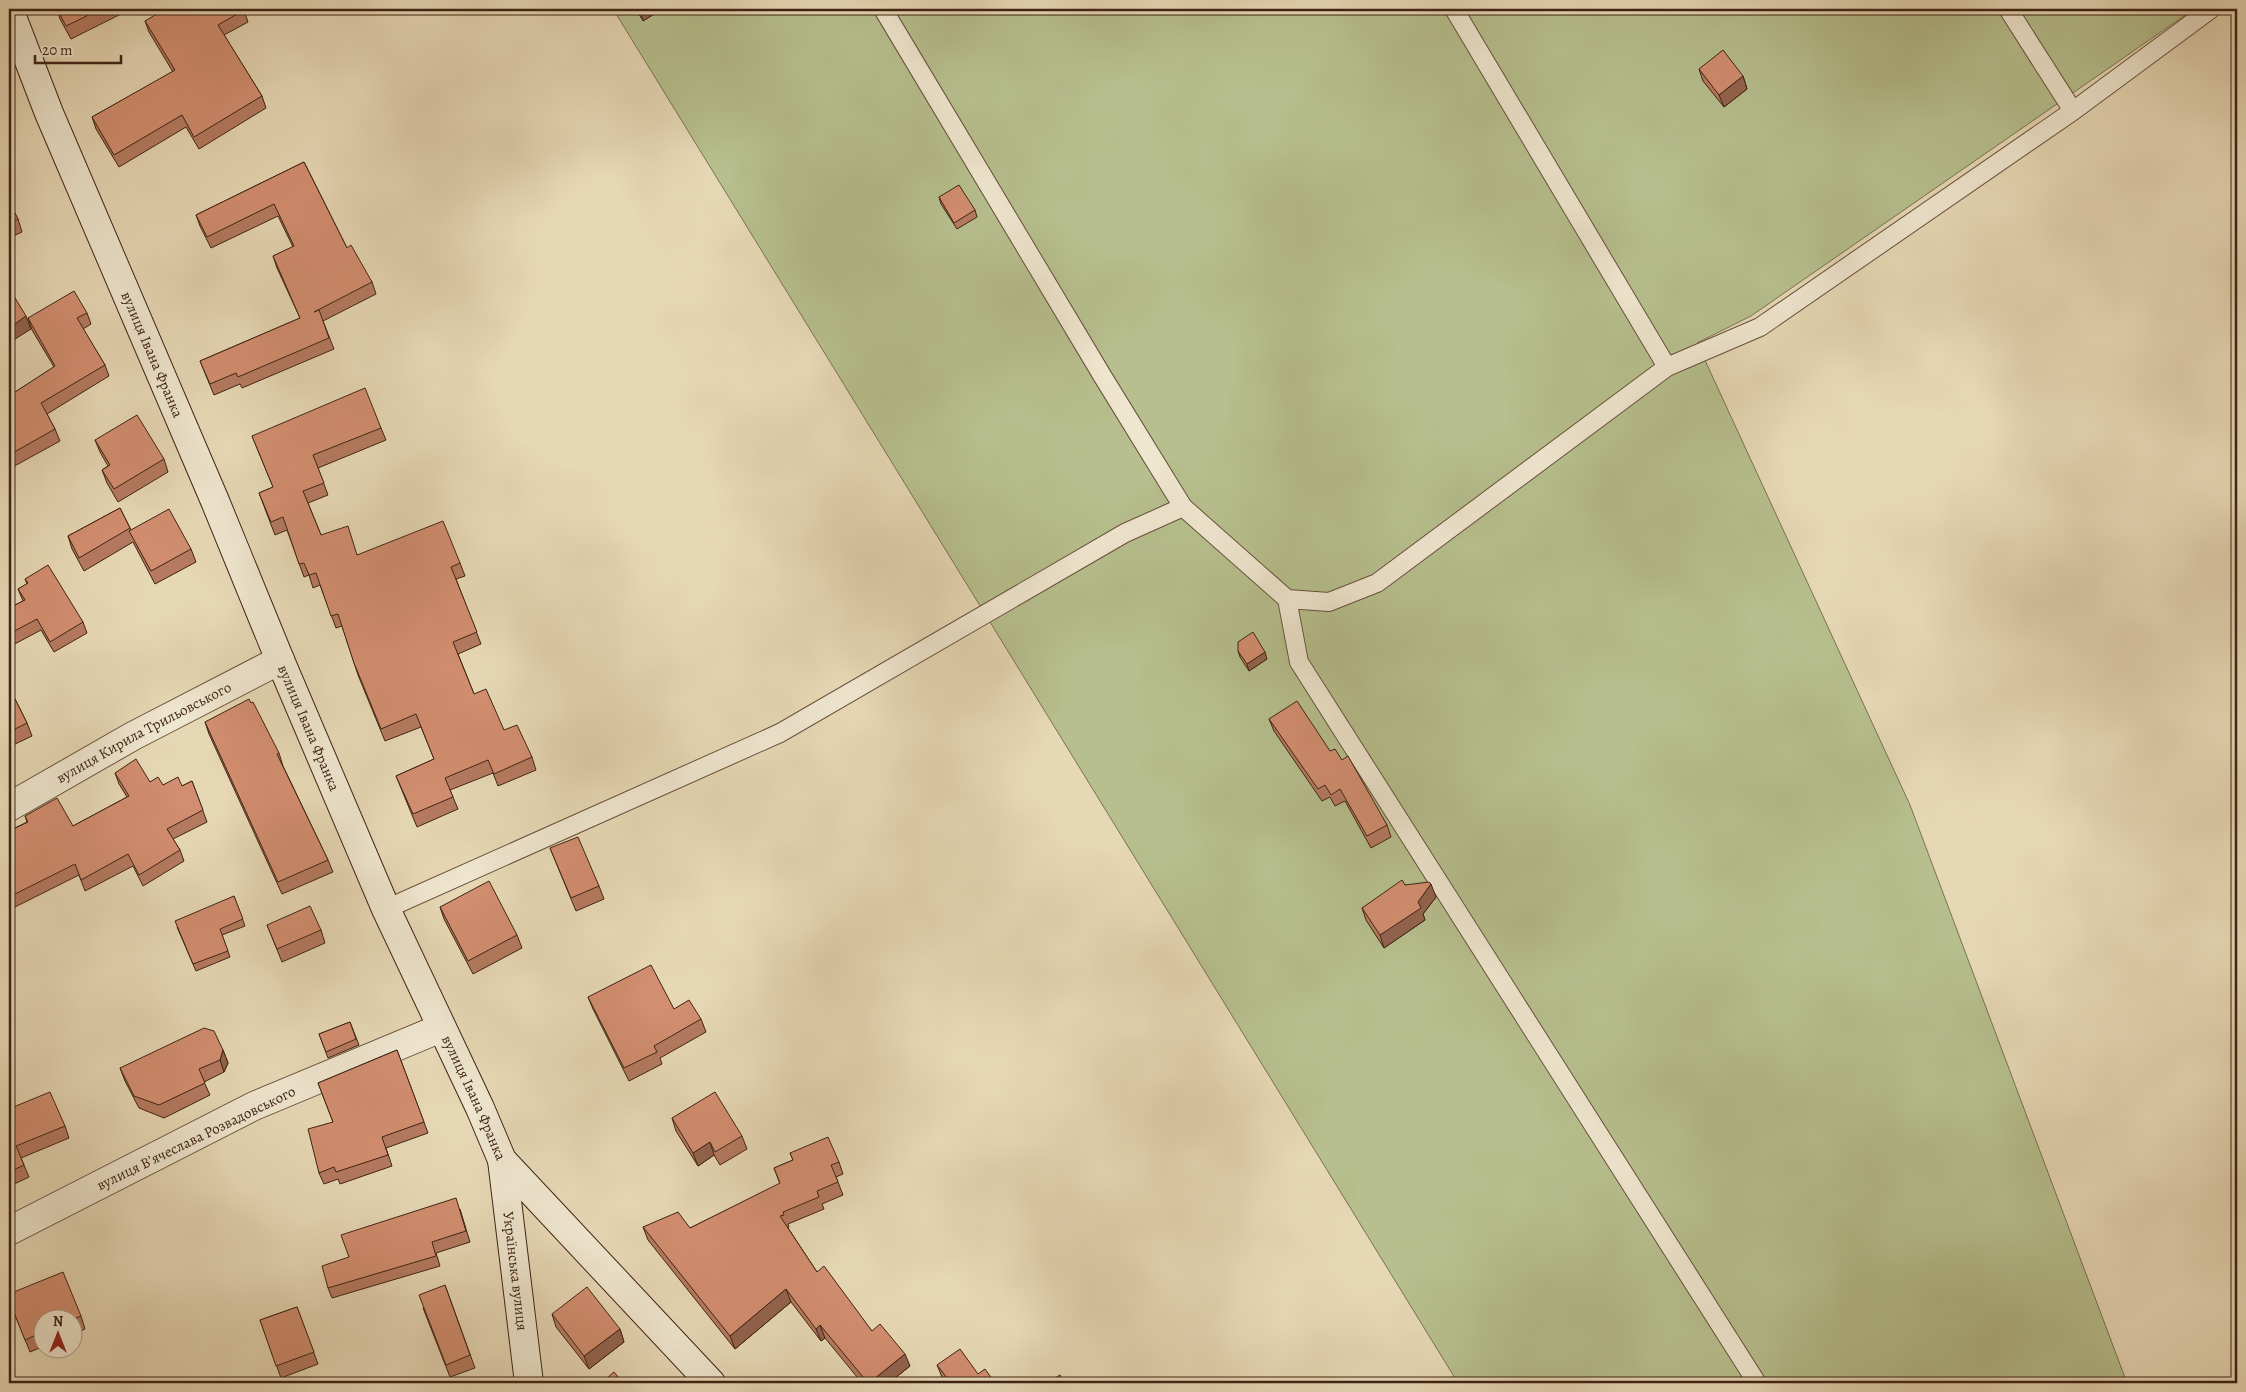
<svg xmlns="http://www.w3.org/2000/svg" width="2246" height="1392" viewBox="0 0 2246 1392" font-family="Alegreya,serif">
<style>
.green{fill:#b6bf8d;stroke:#7a7151}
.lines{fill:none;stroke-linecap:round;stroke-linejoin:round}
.lane-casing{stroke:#68503d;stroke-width:20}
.street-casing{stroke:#68503d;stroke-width:30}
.secondary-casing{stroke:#3e2315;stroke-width:30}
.lane{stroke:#efe6cf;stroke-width:18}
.street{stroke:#efe6cf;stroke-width:28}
.secondary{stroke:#efe6cf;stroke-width:28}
.wall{fill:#b57a60;stroke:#3e2315}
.shaded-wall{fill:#93634e;stroke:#3e2315}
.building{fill:#d28e70;stroke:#3e2315}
.labels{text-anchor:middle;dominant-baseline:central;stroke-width:4;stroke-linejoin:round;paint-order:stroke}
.street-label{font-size:15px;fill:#3e2315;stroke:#efe6cf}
</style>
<rect width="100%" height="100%" fill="#e7d8b5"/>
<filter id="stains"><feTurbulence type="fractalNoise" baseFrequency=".004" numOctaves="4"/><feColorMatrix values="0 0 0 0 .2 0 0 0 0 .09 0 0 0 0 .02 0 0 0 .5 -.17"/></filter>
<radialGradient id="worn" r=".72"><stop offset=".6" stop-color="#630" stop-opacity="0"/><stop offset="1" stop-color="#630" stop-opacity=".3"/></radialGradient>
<path class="green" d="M 613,9 L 2194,9 L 1751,316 L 1697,343 L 1910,805 L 2127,1383 L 1458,1383 Z"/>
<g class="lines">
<g class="lane-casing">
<path id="lane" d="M 883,9 L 1103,377 L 1183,507
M 1454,9 L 1667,367
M 2008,9 L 2073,111
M 1287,599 L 1299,662 L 1757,1383
M 386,909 L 780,733 L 1125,533 L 1183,507 L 1287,599 L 1329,602 L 1377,583 L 1667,367 L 1760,327 L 2073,111 L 2211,9"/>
</g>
<g class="street-casing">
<g id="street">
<path id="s1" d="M 9,807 L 133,736 L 280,660"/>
<path d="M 9,1231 L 254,1106 L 441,1028"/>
</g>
</g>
<g class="secondary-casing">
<g id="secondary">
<path id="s2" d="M 9,9 L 49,113 L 215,501 L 280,660 L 386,909 L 480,1108 L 502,1160 L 711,1383"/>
<path id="s3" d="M 502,1160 L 529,1383"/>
</g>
</g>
<use href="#lane" class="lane"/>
<use href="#street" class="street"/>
<use href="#secondary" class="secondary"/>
</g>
<path class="wall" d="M 57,9 L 128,9 L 129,10 L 71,39 L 60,19 Z
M 636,9 L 662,9 L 643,21 Z
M 244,10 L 248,22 L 224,35 L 262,96 L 266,108 L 199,149 L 186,127 L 119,167 L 96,129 L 92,117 L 173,72 L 149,32 L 145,21 Z
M 1699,69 L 1743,76 L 1747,89 L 1724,107 L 1703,81 Z
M 304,162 L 347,248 L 372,282 L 376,294 L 323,321 L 334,349 L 242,388 L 240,384 L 214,395 L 200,361 L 300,318 L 277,268 L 273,256 L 293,247 L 278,216 L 211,248 L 200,226 L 196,215 Z
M 939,197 L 975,210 L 977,217 L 957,229 L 941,204 Z
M 9,202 L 18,219 L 22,232 L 9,238 Z
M 9,240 L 11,246 L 9,247 Z
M 87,313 L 91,324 L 83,329 L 105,365 L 109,376 L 47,414 L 55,429 L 60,441 L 9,469 L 9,424 L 11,423 L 9,419 L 9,396 L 54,367 L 32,330 L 28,318 Z
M 381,428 L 386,440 L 318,468 L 328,495 L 308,503 L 321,535 L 358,555 L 460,563 L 465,576 L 456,579 L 481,644 L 458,654 L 474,694 L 504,730 L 532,757 L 536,770 L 498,786 L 493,773 L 450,790 L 458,809 L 417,827 L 396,776 L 434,759 L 421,727 L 385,741 L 358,675 L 342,626 L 336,628 L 320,585 L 313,588 L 309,575 L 304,577 L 287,530 L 275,535 L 259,493 L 273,487 L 252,436 Z
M 95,440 L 164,459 L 168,472 L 118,502 L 107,483 L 102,470 L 108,466 L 100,452 Z
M 120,508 L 131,530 L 191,549 L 196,562 L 155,584 L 133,542 L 84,571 L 72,549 L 68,536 Z
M 25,579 L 83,622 L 87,633 L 54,652 L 41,630 L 9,647 L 9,608 L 23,601 L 18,589 L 27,584 Z
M 1238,651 L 1267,659 L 1249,671 L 1240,657 Z
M 9,687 L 27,723 L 32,736 L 9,747 Z
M 1269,719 L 1330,751 L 1342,760 L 1387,825 L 1391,837 L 1371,848 L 1345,801 L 1335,806 L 1330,797 L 1322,801 L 1274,731 Z
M 205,722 L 279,753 L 283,766 L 328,860 L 333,872 L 282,894 L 209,734 Z
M 115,773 L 163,785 L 182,786 L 192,781 L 207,822 L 173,839 L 180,850 L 184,861 L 143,886 L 133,866 L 85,891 L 79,875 L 9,910 L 9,831 L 27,822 L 25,816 L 73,826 L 127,797 L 119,784 Z
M 550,848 L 599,886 L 604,899 L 576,911 Z
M 1405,885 L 1436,897 L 1423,914 L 1425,920 L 1384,948 L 1366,920 L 1362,908 Z
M 234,896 L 245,926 L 222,935 L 230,957 L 196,971 L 177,927 Z
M 440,907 L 517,935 L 522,948 L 473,974 L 444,919 Z
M 267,925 L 321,930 L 325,943 L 282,962 Z
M 588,997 L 674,1009 L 701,1019 L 706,1032 L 660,1058 L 662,1064 L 629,1081 L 593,1009 Z
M 350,1022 L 359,1045 L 328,1058 L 319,1034 Z
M 223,1050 L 228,1063 L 224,1072 L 204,1082 L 210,1095 L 164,1118 L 139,1108 L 125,1081 L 120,1068 Z
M 397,1050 L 428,1133 L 386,1148 L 392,1166 L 340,1184 L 338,1179 L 324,1184 L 319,1173 L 333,1122 L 318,1083 Z
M 9,1104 L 11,1108 L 65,1126 L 69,1138 L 21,1158 L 29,1177 L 10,1186 L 12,1193 L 9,1194 Z
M 672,1118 L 742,1136 L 747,1149 L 720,1165 L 714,1155 L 698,1166 L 676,1131 Z
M 790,1153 L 839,1162 L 843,1174 L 836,1177 L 843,1195 L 822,1204 L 824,1209 L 788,1224 L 789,1227 L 788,1228 L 817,1272 L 872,1331 L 910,1366 L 889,1383 L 862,1383 L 825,1338 L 821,1341 L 791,1302 L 735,1349 L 648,1240 L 643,1227 L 690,1228 L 780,1184 L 774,1168 L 793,1160 Z
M 460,1209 L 470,1242 L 436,1253 L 440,1266 L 332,1298 L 328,1288 L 349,1257 Z
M 445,1285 L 475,1368 L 450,1377 L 423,1308 Z
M 9,1300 L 81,1316 L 85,1329 L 72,1335 L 72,1320 L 42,1320 L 42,1347 L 30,1352 Z
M 297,1307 L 318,1364 L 281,1378 L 260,1320 Z
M 552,1314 L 620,1329 L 624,1342 L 589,1369 L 556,1327 Z
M 937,1365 L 978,1374 L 995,1383 L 946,1383 L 942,1377 Z"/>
<path class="shaded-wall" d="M 650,9 L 662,9 L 643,21 L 641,14 Z
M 1743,76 L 1747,89 L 1724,107 L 1719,95 Z
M 26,316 L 31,329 L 9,343 L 9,328 Z
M 1265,652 L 1267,659 L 1249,671 L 1247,664 Z
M 1431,884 L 1436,897 L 1423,914 L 1425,920 L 1384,948 L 1380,935 L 1418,902 Z
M 223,1050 L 228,1063 L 224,1072 L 220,1060 Z
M 710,1142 L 714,1155 L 698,1166 L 693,1153 Z
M 786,1289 L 791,1302 L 735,1349 L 730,1336 Z
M 820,1325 L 825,1338 L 821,1341 L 816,1329 Z
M 620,1329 L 624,1342 L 589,1369 L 584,1356 Z
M 905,1354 L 910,1366 L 889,1383 L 869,1383 Z"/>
<path class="building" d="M 57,9 L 101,9 L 66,26 Z
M 165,9 L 243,9 L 244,10 L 218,25 L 262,96 L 194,137 L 182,115 L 114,155 L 92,117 L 175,70 L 145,21 Z
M 637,9 L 650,9 L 641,14 Z
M 1723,50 L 1743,76 L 1719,95 L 1699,69 Z
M 304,162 L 347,248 L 351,245 L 372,282 L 314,312 L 319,310 L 329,338 L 238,377 L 236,373 L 210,384 L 200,361 L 300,318 L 273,256 L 294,246 L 274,204 L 207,237 L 196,215 Z
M 959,185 L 975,210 L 954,223 L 939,197 Z
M 9,202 L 18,219 L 9,224 Z
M 74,291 L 87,313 L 77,318 L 105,365 L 41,403 L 55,429 L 9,455 L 9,424 L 14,421 L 9,414 L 9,396 L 55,366 L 28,318 Z
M 12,293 L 26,316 L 9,328 L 9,295 Z
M 365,388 L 381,428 L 313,455 L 324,483 L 303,491 L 321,535 L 348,526 L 357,555 L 443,521 L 460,563 L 451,567 L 477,632 L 453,642 L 474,694 L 486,689 L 504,730 L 517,725 L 532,757 L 494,774 L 488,760 L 445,778 L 453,797 L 413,814 L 396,776 L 434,759 L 416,714 L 381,729 L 354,663 L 338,614 L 331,616 L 316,573 L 309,575 L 304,563 L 299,564 L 283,517 L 271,522 L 259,493 L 273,487 L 252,436 Z
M 137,415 L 164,459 L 114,489 L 102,470 L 110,465 L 95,440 Z
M 120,508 L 130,528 L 79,558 L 68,536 Z
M 169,509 L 191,549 L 151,571 L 129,531 Z
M 48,565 L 83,622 L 50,642 L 37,619 L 9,634 L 9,608 L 25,600 L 18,589 L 28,583 L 25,579 Z
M 1253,632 L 1265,652 L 1247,664 L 1238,651 L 1238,642 Z
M 9,687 L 27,723 L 9,732 Z
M 249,699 L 251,703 L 253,702 L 279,753 L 277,754 L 328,860 L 278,882 L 205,722 Z
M 1297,701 L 1330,751 L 1335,749 L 1342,760 L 1348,756 L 1387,825 L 1367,836 L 1340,789 L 1331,795 L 1325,785 L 1318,789 L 1269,719 Z
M 136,759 L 150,782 L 158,777 L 163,785 L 178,777 L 182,786 L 192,781 L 203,810 L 167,829 L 180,850 L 139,875 L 128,854 L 81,880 L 75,864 L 9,897 L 9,831 L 28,822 L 25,816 L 57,798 L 73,826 L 129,796 L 115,773 Z
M 578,837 L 599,886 L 571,898 L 550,848 Z
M 1402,880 L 1405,885 L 1429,882 L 1431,884 L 1418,902 L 1421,908 L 1380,935 L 1362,908 Z
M 489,881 L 517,935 L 468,961 L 440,907 Z
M 234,896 L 243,919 L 220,929 L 228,951 L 193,964 L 175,921 Z
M 310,906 L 321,930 L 277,949 L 267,925 Z
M 651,965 L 674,1009 L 689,1000 L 701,1019 L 654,1046 L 657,1052 L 624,1068 L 588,997 Z
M 350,1022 L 356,1039 L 326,1052 L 319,1034 Z
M 204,1028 L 214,1031 L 223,1050 L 220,1060 L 199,1069 L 205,1083 L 159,1105 L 134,1096 L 120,1068 Z
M 397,1050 L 424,1122 L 382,1137 L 388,1155 L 336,1172 L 334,1167 L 319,1173 L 308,1129 L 333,1122 L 318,1083 Z
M 50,1092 L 65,1126 L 16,1146 L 24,1165 L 9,1172 L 9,1104 L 11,1108 Z
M 715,1092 L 742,1136 L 715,1152 L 710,1142 L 693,1153 L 672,1118 Z
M 828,1137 L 839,1162 L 831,1165 L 838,1182 L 817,1191 L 819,1197 L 783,1212 L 784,1215 L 780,1216 L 817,1272 L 824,1266 L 872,1331 L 880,1324 L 905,1354 L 869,1383 L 868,1383 L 820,1325 L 816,1329 L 786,1289 L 730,1336 L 643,1227 L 678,1212 L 690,1228 L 780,1183 L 774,1168 L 793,1160 L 790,1153 Z
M 456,1198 L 466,1231 L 432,1242 L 436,1256 L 328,1288 L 322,1266 L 349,1257 L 341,1235 Z
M 63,1272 L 81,1316 L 72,1320 L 42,1320 L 42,1332 L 25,1340 L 9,1300 L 9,1294 Z
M 445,1285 L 470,1355 L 446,1365 L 419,1295 Z
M 587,1287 L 620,1329 L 584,1356 L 552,1314 Z
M 297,1307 L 314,1352 L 276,1366 L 260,1320 Z
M 960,1349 L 978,1374 L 985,1369 L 995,1383 L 951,1383 L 937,1365 Z
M 614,1372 L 623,1383 L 601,1383 Z
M 1060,1375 L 1064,1383 L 1047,1383 Z"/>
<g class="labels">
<g class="street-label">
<text stroke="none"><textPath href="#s2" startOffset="374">вулиця Івана Франка</textPath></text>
<text stroke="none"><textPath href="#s2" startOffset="779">вулиця Івана Франка</textPath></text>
<text stroke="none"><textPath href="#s1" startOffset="154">вулиця Кирила Трильовського</textPath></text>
<text stroke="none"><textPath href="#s2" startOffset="1184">вулиця Івана Франка</textPath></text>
<text transform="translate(196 1138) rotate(-26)">вулиця Вʼячеслава Розвадовського</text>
<text stroke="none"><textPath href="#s3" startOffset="112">Українська вулиця</textPath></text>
</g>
</g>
<rect width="2246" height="1392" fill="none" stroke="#e7d8b5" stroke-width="30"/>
<rect x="10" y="10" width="2226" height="1372" fill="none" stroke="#3e2315" stroke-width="2.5"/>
<rect x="15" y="15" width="2216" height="1362" fill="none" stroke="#3e2315"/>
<g transform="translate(58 1334)"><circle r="24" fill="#efe6cf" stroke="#a89885"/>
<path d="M0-4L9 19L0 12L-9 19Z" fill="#8f2418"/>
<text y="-8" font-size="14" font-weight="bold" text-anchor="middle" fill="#3e2315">N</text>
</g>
<path d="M35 55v8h86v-8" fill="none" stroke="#3e2315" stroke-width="2.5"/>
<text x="42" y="55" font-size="15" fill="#3e2315" stroke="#efe6cf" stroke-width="4" paint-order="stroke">20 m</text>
<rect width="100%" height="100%" filter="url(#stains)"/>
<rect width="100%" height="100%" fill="url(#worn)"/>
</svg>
